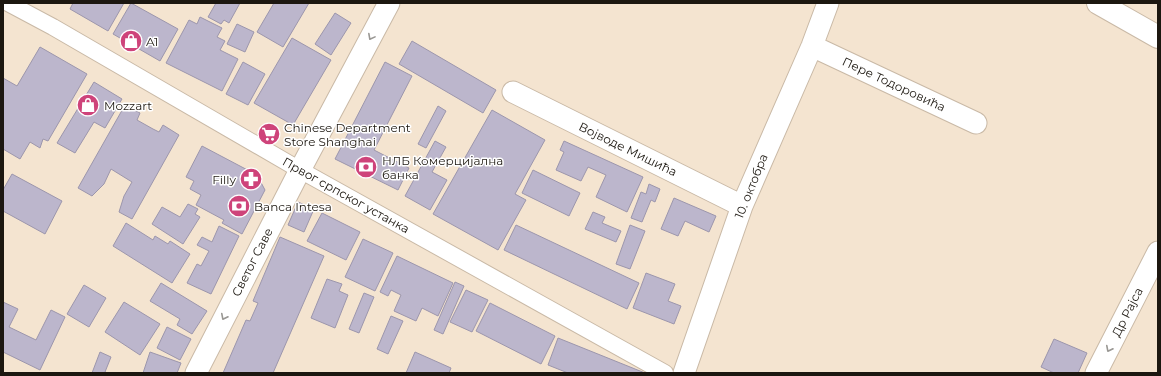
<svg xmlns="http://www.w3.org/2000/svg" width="1161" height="376" viewBox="0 0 1161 376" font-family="Montserrat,sans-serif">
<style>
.building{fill:#bcb6cc;stroke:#9c96ac}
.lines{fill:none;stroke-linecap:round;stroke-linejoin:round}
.pedestrian-casing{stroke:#c9b9a6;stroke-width:18}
.minor-casing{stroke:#c9b9a6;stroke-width:23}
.tertiary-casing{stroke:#c9b9a6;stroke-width:24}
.pedestrian{stroke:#fff;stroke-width:16}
.minor{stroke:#fff;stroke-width:21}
.tertiary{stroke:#fff;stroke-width:22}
.oneway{stroke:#999793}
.labels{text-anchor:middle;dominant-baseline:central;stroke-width:3;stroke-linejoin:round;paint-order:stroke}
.poi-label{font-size:12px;fill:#1c1710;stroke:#fff;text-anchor:start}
.street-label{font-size:12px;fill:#1c1710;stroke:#fff}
</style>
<rect width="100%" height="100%" fill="#f4e4d0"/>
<path class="building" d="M 73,3 L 124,3 L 108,31 L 70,9 Z
M 131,3 L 178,29 L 160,61 L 113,34 Z
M 216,3 L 240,3 L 229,23 L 224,20 L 221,24 L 208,17 Z
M 274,3 L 309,3 L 283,47 L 257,32 Z
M 335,13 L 351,23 L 331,55 L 315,44 Z
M 200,17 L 222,28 L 217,37 L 225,41 L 220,50 L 238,59 L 222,91 L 166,63 L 189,20 L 197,24 Z
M 237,24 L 254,32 L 245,52 L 227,44 Z
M 292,38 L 331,60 L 293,125 L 254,103 Z
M 412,41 L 496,90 L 483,113 L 399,64 Z
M 40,47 L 87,74 L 48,141 L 43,139 L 40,148 L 30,142 L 20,159 L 3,149 L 3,78 L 17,86 Z
M 243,62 L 265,74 L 248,105 L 226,94 Z
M 385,62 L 412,76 L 374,150 L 409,168 L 398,190 L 335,159 Z
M 94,82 L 122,99 L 105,128 L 94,122 L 75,153 L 57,143 Z
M 125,105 L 140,113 L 137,120 L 153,129 L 159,132 L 163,125 L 179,135 L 132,219 L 119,212 L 124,196 L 132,182 L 111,169 L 104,184 L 92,196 L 78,188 Z
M 438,106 L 446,111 L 426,148 L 418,144 Z
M 492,110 L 545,140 L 515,194 L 526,200 L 498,250 L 433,214 Z
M 435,141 L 446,147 L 432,172 L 447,180 L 430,210 L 405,196 Z
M 564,141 L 643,177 L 627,212 L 596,197 L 606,175 L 588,167 L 581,181 L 556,170 L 564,152 L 560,150 Z
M 202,146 L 257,175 L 265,190 L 242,234 L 222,223 L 224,220 L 196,205 L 201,195 L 190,189 L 194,181 L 186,177 Z
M 533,170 L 580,193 L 569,216 L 522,193 Z
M 12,174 L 62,201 L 45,234 L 3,211 L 3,190 Z
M 649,184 L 660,189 L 655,202 L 651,200 L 642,222 L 631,218 L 641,192 L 646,194 Z
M 674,198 L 716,216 L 709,232 L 685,221 L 678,236 L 661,229 Z
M 298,202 L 314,209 L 304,232 L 288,225 Z
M 188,204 L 198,209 L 195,214 L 200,217 L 183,244 L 152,224 L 162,207 L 180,217 Z
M 593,212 L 605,217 L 602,223 L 621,231 L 616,242 L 585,229 Z
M 322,213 L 360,232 L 346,260 L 307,241 Z
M 126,223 L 153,240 L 155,236 L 168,244 L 170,241 L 190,254 L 172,283 L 113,246 Z
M 516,225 L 639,283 L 627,309 L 504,250 Z
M 630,225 L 645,231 L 630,269 L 616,264 Z
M 219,226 L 239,236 L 211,294 L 187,283 L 197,264 L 201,266 L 209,251 L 197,245 L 202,237 L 212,242 Z
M 280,237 L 324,256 L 273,373 L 223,373 L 246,320 L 250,321 L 258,303 L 253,301 Z
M 363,239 L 393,253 L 375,291 L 345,277 Z
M 397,256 L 453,283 L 438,316 L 422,308 L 416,321 L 394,311 L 401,295 L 391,290 L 388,296 L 380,292 Z
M 646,273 L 675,284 L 668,301 L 681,306 L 674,324 L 633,308 Z
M 327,279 L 342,284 L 339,291 L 348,295 L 335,328 L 311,318 Z
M 455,282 L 464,286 L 443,334 L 434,330 Z
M 161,283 L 207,311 L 192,334 L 177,325 L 180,319 L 150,301 Z
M 84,285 L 106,298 L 89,327 L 67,314 Z
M 466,290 L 488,300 L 472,332 L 450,322 Z
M 364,293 L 374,297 L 359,333 L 349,329 Z
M 3,302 L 18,309 L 9,327 L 36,340 L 51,310 L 65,317 L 40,370 L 3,352 Z
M 124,302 L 160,324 L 140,355 L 105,332 Z
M 490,303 L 555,336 L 541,364 L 476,331 Z
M 391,316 L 403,321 L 388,354 L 377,349 Z
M 167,327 L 191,339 L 180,360 L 157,348 Z
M 558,338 L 568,342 L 645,373 L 568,373 L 548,365 Z
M 1054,339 L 1087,353 L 1078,373 L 1054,373 L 1041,367 Z
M 100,352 L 111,357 L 105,372 L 108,373 L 92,373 Z
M 150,352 L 181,363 L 177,373 L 143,373 Z
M 415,352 L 451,368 L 449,373 L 406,373 Z"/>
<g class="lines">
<g class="pedestrian-casing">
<path id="pedestrian" d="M 8,3 L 53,27 L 300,170 L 665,373"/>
</g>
<g class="minor-casing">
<path id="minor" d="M 812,46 L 976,123
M 513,92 L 742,206
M 196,373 L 300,170 L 389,3
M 684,373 L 742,206 L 812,46 L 828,3
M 1096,373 L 1158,252"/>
</g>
<g class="tertiary-casing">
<path id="tertiary" d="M 1098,3 L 1158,37"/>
</g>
<use href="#pedestrian" class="pedestrian"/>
<use href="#minor" class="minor"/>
<use href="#tertiary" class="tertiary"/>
</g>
<defs><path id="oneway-chevron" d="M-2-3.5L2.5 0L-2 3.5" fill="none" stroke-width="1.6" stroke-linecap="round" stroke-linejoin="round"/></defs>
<g class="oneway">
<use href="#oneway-chevron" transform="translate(371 37) rotate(118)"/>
<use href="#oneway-chevron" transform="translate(224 317) rotate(117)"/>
<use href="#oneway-chevron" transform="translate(1109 349) rotate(117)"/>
</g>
<defs>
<g id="shop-disc" transform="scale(1.15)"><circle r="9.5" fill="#ce437a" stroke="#fff"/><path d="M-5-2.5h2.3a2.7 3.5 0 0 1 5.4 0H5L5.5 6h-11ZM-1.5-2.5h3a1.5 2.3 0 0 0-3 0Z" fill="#fff"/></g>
<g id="supermarket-disc" transform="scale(1.15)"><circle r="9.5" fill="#ce437a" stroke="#fff"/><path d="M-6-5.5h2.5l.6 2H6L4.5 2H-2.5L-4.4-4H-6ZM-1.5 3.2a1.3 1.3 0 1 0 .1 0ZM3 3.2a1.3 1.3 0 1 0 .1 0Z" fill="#fff"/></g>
<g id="bank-disc" transform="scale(1.15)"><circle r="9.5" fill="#ce437a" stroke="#fff"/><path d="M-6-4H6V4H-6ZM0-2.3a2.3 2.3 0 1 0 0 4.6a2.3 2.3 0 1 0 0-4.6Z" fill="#fff"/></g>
<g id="pharmacy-disc" transform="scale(1.15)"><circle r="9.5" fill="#ce437a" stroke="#fff"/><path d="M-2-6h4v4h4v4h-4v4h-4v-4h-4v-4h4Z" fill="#fff"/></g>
</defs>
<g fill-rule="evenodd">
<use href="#shop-disc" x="131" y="41"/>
<use href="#shop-disc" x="88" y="105"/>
<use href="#supermarket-disc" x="269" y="134"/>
<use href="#bank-disc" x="366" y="167"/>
<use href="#pharmacy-disc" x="251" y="179"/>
<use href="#bank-disc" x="239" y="206"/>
</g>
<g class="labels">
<g class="poi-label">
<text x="146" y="41">A1</text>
<text x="104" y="105">Mozzart</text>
<text x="284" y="127">Chinese Department<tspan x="284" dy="14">Store Shanghai</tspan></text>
<text x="382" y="160">НЛБ Комерцијална<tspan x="382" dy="14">банка</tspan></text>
<text x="236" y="179" text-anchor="end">Filly</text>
<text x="254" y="206">Banca Intesa</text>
</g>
<g class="street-label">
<text transform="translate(894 84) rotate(25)">Пере Тодоровића</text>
<text transform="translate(628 149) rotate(26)">Војводе Мишића</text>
<text transform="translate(751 186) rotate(-68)">10. октобра</text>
<text transform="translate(346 195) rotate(29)">Првог српског устанка</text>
<text transform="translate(252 262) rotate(-63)">Светог Саве</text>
<text transform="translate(1127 312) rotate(-63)">Др Рајса</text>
</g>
</g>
<rect width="1161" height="376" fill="none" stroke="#1c1710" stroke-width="8"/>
</svg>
